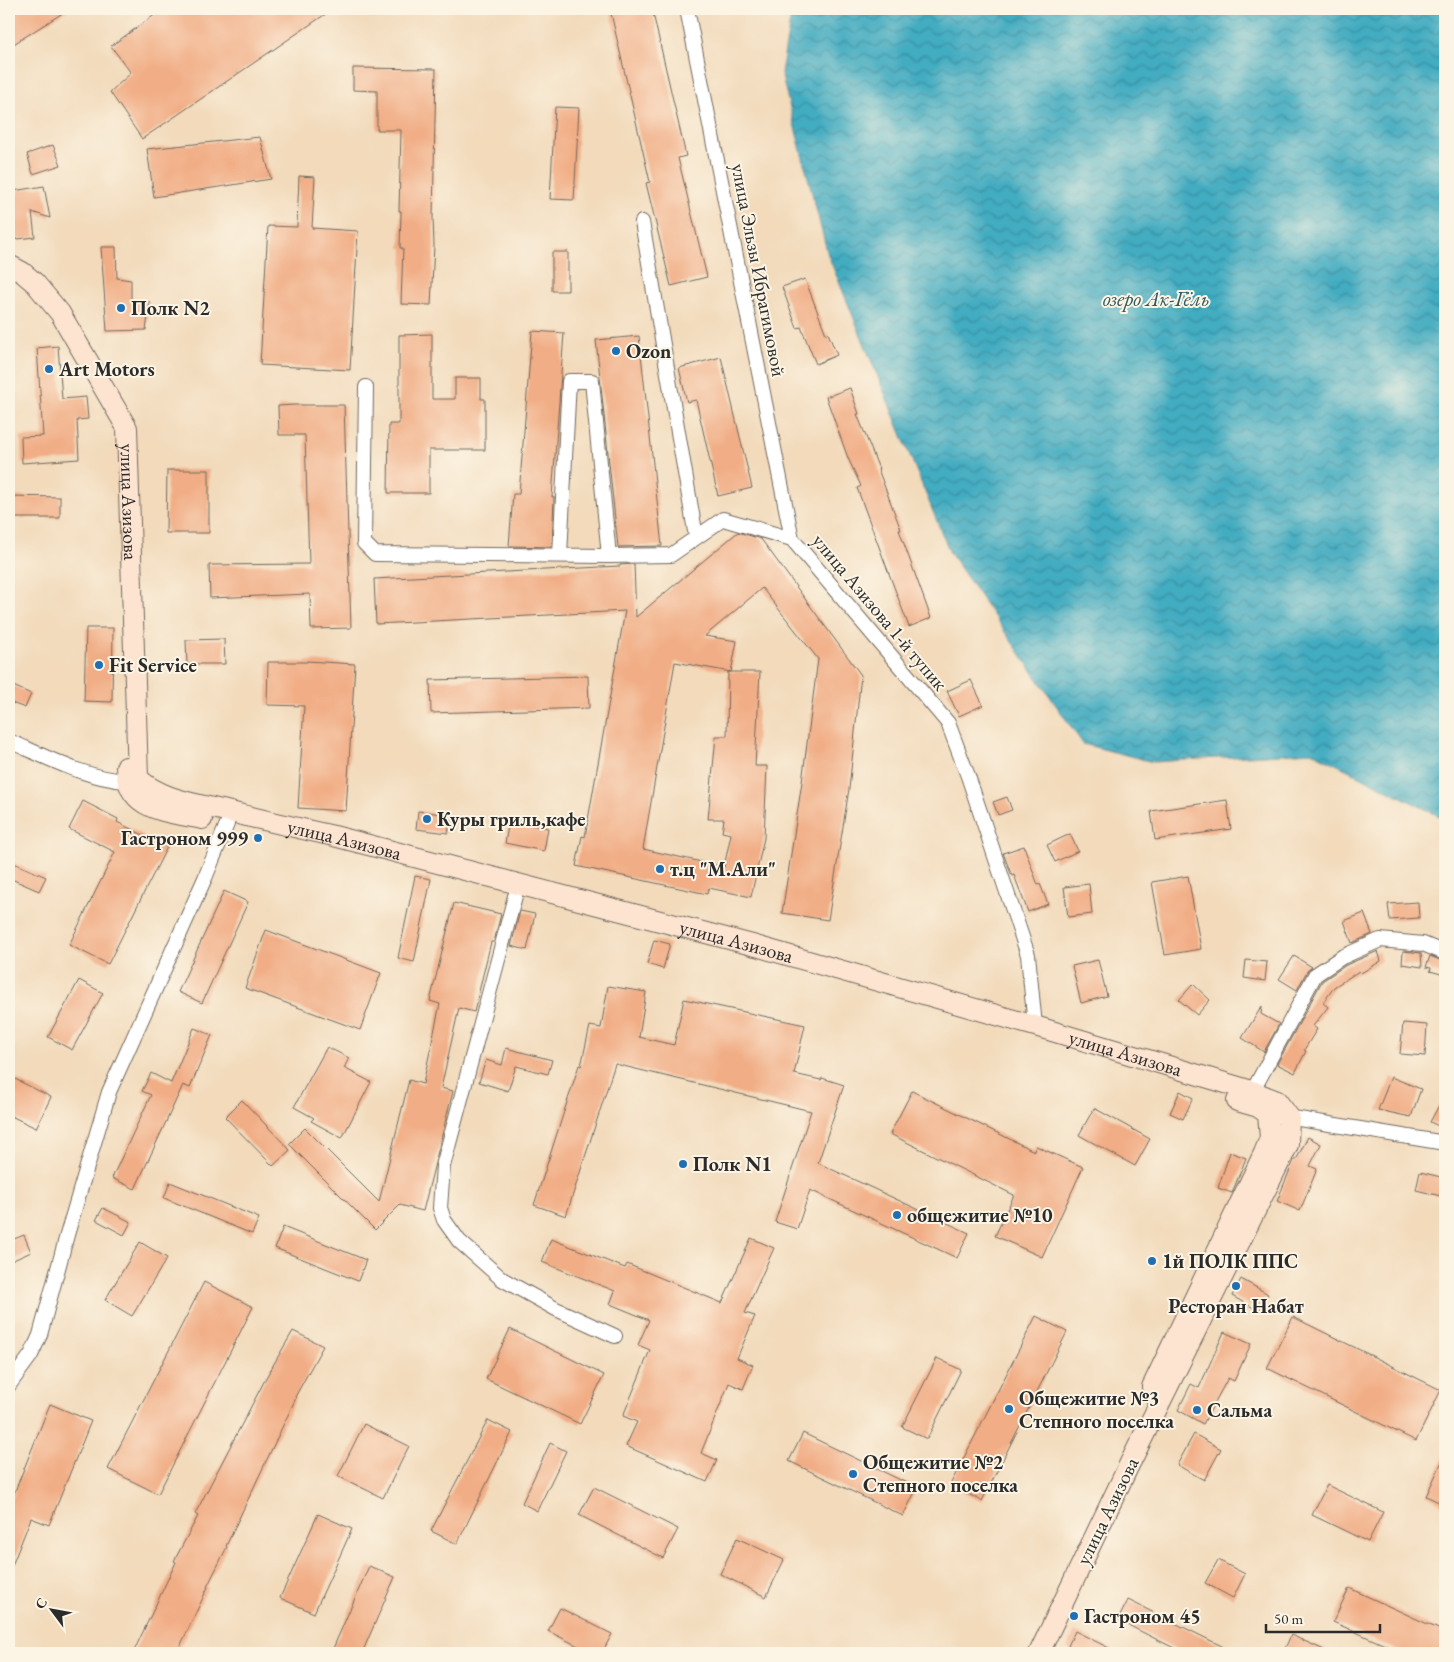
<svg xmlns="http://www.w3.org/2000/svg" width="1454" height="1662" viewBox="0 0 1454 1662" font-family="'EB Garamond',serif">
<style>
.water{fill:url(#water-waves);stroke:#366c76}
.building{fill:#f1ad85}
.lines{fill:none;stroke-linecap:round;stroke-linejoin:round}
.street-casing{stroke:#71685d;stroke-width:16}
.secondary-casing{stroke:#71685d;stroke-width:22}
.street{stroke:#fff;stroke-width:14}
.secondary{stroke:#fde4d1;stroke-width:20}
.poi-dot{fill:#1f6fb2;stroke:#fcf5e5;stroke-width:2}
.labels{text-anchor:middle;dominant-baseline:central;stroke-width:4;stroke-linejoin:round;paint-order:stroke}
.street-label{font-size:20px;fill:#2b2b2b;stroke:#fcf5e5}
.poi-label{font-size:20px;font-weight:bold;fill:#2b2b2b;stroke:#fcf5e5;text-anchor:start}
.water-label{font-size:21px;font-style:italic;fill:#335860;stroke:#fcf5e5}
</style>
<defs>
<pattern id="water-waves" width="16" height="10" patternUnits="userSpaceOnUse" patternTransform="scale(1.25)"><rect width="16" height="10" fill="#42acc1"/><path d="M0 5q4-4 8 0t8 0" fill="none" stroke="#378c9d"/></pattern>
</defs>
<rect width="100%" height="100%" fill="#fcf5e5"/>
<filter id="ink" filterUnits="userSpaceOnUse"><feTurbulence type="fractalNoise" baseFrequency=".02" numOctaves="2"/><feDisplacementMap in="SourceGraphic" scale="10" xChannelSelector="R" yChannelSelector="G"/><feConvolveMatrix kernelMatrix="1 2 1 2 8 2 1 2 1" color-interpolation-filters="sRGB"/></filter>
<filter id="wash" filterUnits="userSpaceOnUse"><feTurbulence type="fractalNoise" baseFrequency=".0096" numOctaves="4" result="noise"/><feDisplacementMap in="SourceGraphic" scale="20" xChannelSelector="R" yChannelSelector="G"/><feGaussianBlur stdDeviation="1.12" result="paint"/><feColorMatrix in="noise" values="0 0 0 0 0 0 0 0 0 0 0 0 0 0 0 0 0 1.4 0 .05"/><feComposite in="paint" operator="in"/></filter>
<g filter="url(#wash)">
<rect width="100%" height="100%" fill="#f2dabb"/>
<path class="water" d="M 792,9 L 1445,9 L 1445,819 L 1312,752 L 1153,762 L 1083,744 L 950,553 L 828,255 L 781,73 Z"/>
<g id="blocks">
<path class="building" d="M 9,9 L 69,9 L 9,47 Z
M 163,9 L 333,9 L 142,139 L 110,92 L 131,73 L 111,46 Z
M 610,9 L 652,9 L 686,156 L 678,158 L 707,277 L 671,286 L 646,183 L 650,182 Z
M 353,68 L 436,69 L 433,218 L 434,245 L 431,305 L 401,304 L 403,248 L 400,248 L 401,211 L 399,211 L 401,130 L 377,130 L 377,91 L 353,90 Z
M 555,107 L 579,108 L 574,200 L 550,199 Z
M 260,137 L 271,179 L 154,197 L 147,149 Z
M 53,145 L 61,165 L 33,174 L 27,154 Z
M 299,176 L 315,177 L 312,228 L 358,231 L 350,370 L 260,365 L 268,226 L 297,227 Z
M 44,186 L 50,218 L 32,212 L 35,237 L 9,240 L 9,214 L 15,212 L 13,191 Z
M 101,247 L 116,247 L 117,278 L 131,280 L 131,300 L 150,302 L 146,330 L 107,331 Z
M 552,252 L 568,252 L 568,291 L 552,291 Z
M 805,279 L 826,334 L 828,333 L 837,355 L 816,364 L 801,327 L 797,328 L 782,287 Z
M 532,331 L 564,333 L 552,497 L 554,497 L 552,547 L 509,546 L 513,494 L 519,494 Z
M 432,334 L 432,399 L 455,399 L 455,378 L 481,378 L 481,399 L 485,399 L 485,450 L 429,450 L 429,493 L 388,493 L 389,424 L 399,424 L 399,335 Z
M 639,336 L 662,546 L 618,547 L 596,340 Z
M 58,346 L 62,399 L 86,397 L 88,419 L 77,420 L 79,459 L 22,463 L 21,437 L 43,436 L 37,348 Z
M 721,357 L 752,488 L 718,496 L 696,400 L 687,402 L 679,368 Z
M 850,388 L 859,414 L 857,414 L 879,469 L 878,469 L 901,530 L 899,530 L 931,618 L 909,627 L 857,488 L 861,486 L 848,458 L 826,397 Z
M 294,405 L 344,405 L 351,628 L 311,629 L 310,594 L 210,598 L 209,565 L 309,564 L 305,435 L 279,435 L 278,406 Z
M 167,470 L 209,470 L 209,533 L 166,533 Z
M 9,496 L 60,497 L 60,518 L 9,518 Z
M 738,532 L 761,539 L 861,675 L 849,789 L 828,920 L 782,913 L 802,782 L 818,659 L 762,588 L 705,636 L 737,641 L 731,672 L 675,662 L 643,849 L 724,867 L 731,834 L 722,832 L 724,819 L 708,819 L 716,736 L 727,736 L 728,672 L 760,672 L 755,766 L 767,766 L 764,838 L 751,897 L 709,888 L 707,894 L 576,866 L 582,836 L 585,837 L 625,611 L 376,624 L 374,579 L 620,566 L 620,565 L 634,564 L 636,617 Z
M 86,628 L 113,628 L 112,702 L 84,701 Z
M 224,639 L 225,664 L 187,664 L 186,640 Z
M 307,661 L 355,664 L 346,811 L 298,808 L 304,706 L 267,705 L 268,662 L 307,662 Z
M 588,676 L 589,708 L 431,713 L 430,680 Z
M 971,680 L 983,705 L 959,716 L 947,691 Z
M 9,684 L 31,694 L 25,708 L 9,702 Z
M 1007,797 L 1012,810 L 998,815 L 993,802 Z
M 1227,800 L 1231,829 L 1155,840 L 1151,811 Z
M 83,801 L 118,819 L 117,822 L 167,847 L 108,964 L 69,945 L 115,852 L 69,829 Z
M 418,811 L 451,815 L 448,833 L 416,829 Z
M 509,821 L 548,828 L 544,851 L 505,843 Z
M 1070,834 L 1078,851 L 1055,862 L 1047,845 Z
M 1024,846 L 1038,885 L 1040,884 L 1048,904 L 1028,912 L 1014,875 L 1012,876 L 1003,853 Z
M 9,861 L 46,877 L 39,891 L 9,878 Z
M 415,876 L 431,879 L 414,962 L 398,958 Z
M 1188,876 L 1201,949 L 1165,955 L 1152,882 Z
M 1089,884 L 1092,914 L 1068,917 L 1064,887 Z
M 224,891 L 248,902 L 202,1003 L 178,992 Z
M 1418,902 L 1419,918 L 1390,920 L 1388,904 Z
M 454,903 L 501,914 L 494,942 L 491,942 L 474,1012 L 459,1008 L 441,1088 L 453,1091 L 423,1211 L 400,1205 L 375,1230 L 289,1144 L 305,1128 L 379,1202 L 409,1080 L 423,1084 L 440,1004 L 430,1001 Z
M 520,911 L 535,914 L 527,950 L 511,946 Z
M 1364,913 L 1372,934 L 1352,943 L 1344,921 Z
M 266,930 L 381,973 L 360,1030 L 245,988 Z
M 654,940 L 670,944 L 663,969 L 647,964 Z
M 1378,951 L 1381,961 L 1361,973 L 1359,971 L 1334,987 L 1323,1003 L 1328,1007 L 1313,1026 L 1317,1029 L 1304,1050 L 1306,1051 L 1295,1073 L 1277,1064 L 1322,981 L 1346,965 Z
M 1403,951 L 1421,953 L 1422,967 L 1402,964 Z
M 1294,956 L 1312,967 L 1307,971 L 1297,990 L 1279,979 Z
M 1430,956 L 1445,962 L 1445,975 L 1430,971 L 1431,968 L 1426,967 Z
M 1098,960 L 1107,996 L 1081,1003 L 1072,966 Z
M 1246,960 L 1267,962 L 1265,981 L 1244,978 Z
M 79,980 L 103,993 L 72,1050 L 48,1037 Z
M 1193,984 L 1210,1000 L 1197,1015 L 1179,1000 Z
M 608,986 L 646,992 L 639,1037 L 674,1045 L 684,999 L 805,1025 L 794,1074 L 821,1080 L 822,1078 L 844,1085 L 818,1163 L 969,1233 L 957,1258 L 810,1190 L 797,1229 L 775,1222 L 811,1111 L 615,1064 L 566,1216 L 534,1205 L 579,1065 L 581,1066 L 590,1026 L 601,1028 Z
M 1262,1006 L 1261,1014 L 1279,1024 L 1264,1052 L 1242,1038 Z
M 1403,1023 L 1427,1025 L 1425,1056 L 1400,1054 Z
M 194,1028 L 212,1035 L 190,1088 L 183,1085 L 135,1189 L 112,1178 L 151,1095 L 142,1091 L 151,1073 L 171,1083 Z
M 327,1047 L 349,1058 L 344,1068 L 371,1082 L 342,1138 L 311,1121 L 314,1118 L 294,1107 Z
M 506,1048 L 552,1060 L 548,1074 L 516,1066 L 508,1091 L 479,1082 L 486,1060 L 502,1065 Z
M 9,1076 L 51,1097 L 36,1128 L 9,1115 Z
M 1391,1077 L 1421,1089 L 1411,1117 L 1378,1110 Z
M 912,1091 L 1034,1151 L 1036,1146 L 1083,1167 L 1042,1257 L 995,1236 L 1014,1195 L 890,1134 Z
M 1180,1091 L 1193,1098 L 1183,1119 L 1170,1113 Z
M 1445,1094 L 1445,1129 L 1430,1122 Z
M 242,1100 L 290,1150 L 273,1166 L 225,1117 Z
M 1094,1108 L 1150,1139 L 1135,1166 L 1079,1135 Z
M 1308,1137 L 1321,1144 L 1310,1166 L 1317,1169 L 1300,1211 L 1277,1201 L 1294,1160 L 1296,1160 Z
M 1230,1152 L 1246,1158 L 1232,1193 L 1218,1188 Z
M 1420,1172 L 1445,1178 L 1445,1197 L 1416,1190 Z
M 170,1182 L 259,1218 L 252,1234 L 164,1198 Z
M 103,1208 L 131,1222 L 124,1235 L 96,1220 Z
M 283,1227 L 366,1260 L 358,1281 L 275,1248 Z
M 24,1235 L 31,1252 L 9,1262 L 9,1241 Z
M 751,1238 L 774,1248 L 745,1313 L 755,1316 L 737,1358 L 753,1365 L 743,1389 L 729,1383 L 701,1453 L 717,1460 L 707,1482 L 626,1446 L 637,1422 L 623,1416 L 650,1350 L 638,1345 L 649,1320 L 610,1304 L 615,1291 L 542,1262 L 551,1239 L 625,1268 L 627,1264 L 722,1303 Z
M 140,1242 L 167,1258 L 132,1316 L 105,1300 Z
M 1241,1279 L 1268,1294 L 1259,1311 L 1232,1296 Z
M 204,1282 L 253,1307 L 158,1494 L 108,1469 Z
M 1036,1316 L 1067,1332 L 982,1501 L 950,1485 Z
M 1293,1317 L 1441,1390 L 1416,1441 L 1267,1368 Z
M 510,1329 L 604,1375 L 580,1424 L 486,1379 Z
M 293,1331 L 323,1346 L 295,1397 L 296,1398 L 226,1546 L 227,1547 L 207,1587 L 208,1587 L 177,1653 L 133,1653 L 176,1562 L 174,1561 L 198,1516 L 195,1514 L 268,1374 Z
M 1224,1332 L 1251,1344 L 1234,1381 L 1228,1378 L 1203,1424 L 1178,1410 L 1191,1384 L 1199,1388 Z
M 937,1358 L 961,1370 L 927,1439 L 902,1427 Z
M 50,1404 L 91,1421 L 49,1525 L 31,1518 L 9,1573 L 9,1506 Z
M 488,1420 L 512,1432 L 457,1544 L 431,1531 Z
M 364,1424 L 409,1446 L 383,1498 L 338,1476 Z
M 803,1433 L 917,1488 L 903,1516 L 789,1461 Z
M 1194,1434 L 1221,1449 L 1204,1480 L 1177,1465 Z
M 550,1443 L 566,1451 L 537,1511 L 522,1503 Z
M 1445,1455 L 1445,1505 L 1426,1496 Z
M 1327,1485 L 1383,1512 L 1368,1542 L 1312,1515 Z
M 594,1487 L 678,1529 L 663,1558 L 579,1515 Z
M 318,1514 L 352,1529 L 314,1613 L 280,1598 Z
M 737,1538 L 784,1560 L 766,1597 L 720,1574 Z
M 1218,1560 L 1245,1574 L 1233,1598 L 1205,1583 Z
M 369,1566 L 395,1577 L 362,1653 L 331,1653 Z
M 1349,1588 L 1445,1632 L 1445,1653 L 1403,1653 L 1333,1622 Z
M 1128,1600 L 1236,1653 L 1184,1653 L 1118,1620 Z
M 560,1608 L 612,1634 L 602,1653 L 592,1653 L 548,1631 Z
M 1075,1631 L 1119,1653 L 1077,1653 L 1067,1648 Z
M 1291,1635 L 1331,1653 L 1283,1653 Z"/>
</g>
</g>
<g filter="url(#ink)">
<use href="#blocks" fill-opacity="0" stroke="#71685d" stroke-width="1"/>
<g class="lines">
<g class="street-casing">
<path id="street" d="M 687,9 L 792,539
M 642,222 L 696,537
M 366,387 L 364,543 L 375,554 L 609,556 L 671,555 L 723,519 L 792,539 L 948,723 L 968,776 L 1028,955 L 1035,1026
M 560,555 L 569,381 L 592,381 L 609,556
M 9,741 C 47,757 84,778 126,781
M 515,896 L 443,1166 L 440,1208 L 444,1220 L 459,1241 L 502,1279 L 556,1309 L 615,1336
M 1249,1098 L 1315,975 L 1342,957 L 1380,940 L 1423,944 L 1445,953
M 1281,1116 L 1445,1143
M 9,1385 L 31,1355 L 40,1335 L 67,1235 L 109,1092 L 205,878 L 227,824"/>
</g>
<g class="secondary-casing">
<g id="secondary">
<path id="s1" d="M 9,265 L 22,272 L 35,283 L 60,313 L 127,428 L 138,778 C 160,799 193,803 222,810 C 259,819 297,828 334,836 L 756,946 L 1035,1026 L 1252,1091 L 1277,1101 L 1289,1117 L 1288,1145 L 1129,1465 L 1039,1653"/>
<path d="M 126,767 C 127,812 167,811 202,819"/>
<path d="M 1152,1387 L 1264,1153 L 1270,1138 L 1268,1114 L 1258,1107 L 1237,1101"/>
</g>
</g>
<use href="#street" class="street"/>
<use href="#secondary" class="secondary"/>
</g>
</g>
<g class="poi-dot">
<circle cx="121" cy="308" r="5"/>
<circle cx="616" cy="351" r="5"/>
<circle cx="49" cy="369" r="5"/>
<circle cx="99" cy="665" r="5"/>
<circle cx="427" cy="819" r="5"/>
<circle cx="258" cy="838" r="5"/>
<circle cx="660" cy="869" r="5"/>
<circle cx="683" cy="1164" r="5"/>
<circle cx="897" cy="1215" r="5"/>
<circle cx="1152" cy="1261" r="5"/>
<circle cx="1236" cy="1286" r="5"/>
<circle cx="1009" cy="1409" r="5"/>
<circle cx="1197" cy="1410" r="5"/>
<circle cx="853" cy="1474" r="5"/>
<circle cx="1074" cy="1616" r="5"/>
</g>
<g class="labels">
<g class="street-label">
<text transform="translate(759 270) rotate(79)">улица Эльзы Ибрагимовой</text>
<text stroke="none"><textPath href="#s1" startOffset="278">улица Азизова</textPath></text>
<text transform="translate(880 612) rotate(50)">улица Азизова 1-й тупик</text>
<text stroke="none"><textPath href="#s1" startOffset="771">улица Азизова</textPath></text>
<text stroke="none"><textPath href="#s1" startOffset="1176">улица Азизова</textPath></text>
<text stroke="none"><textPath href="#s1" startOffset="1581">улица Азизова</textPath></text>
<text transform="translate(1107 1511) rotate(-64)">улица Азизова</text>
</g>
<g class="poi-label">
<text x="131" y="308">Полк N2</text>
<text x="626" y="351">Ozon</text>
<text x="59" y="369">Art Motors</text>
<text x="109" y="665">Fit Service</text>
<text x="437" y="819">Куры гриль,кафе</text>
<text x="248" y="838" text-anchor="end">Гастроном 999</text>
<text x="670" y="869">т.ц "М.Али"</text>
<text x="693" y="1164">Полк N1</text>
<text x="907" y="1215">общежитие №10</text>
<text x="1162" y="1261">1й ПОЛК ППС</text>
<text x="1236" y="1306" text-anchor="middle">Ресторан Набат</text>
<text x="1019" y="1398">Общежитие №3<tspan x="1019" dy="23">Степного поселка</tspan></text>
<text x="1207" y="1410">Сальма</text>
<text x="863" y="1462">Общежитие №2<tspan x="863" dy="23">Степного поселка</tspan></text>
<text x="1084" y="1616">Гастроном 45</text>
</g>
<g class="water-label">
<text x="1156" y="298">озеро Ак-Гёль</text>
</g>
</g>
<rect width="1454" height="1662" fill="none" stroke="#fcf5e5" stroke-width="30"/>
<g transform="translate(52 1610) rotate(302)" stroke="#fcf5e5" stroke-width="4" paint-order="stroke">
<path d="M0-4L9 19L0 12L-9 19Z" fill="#2b2b2b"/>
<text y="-8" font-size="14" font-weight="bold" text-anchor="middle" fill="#2b2b2b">С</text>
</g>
<path d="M1266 1624v8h114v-8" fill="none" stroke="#2b2b2b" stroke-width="2.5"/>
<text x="1274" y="1624" font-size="15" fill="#2b2b2b" stroke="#fcf5e5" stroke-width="4" paint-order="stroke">50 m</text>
</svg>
